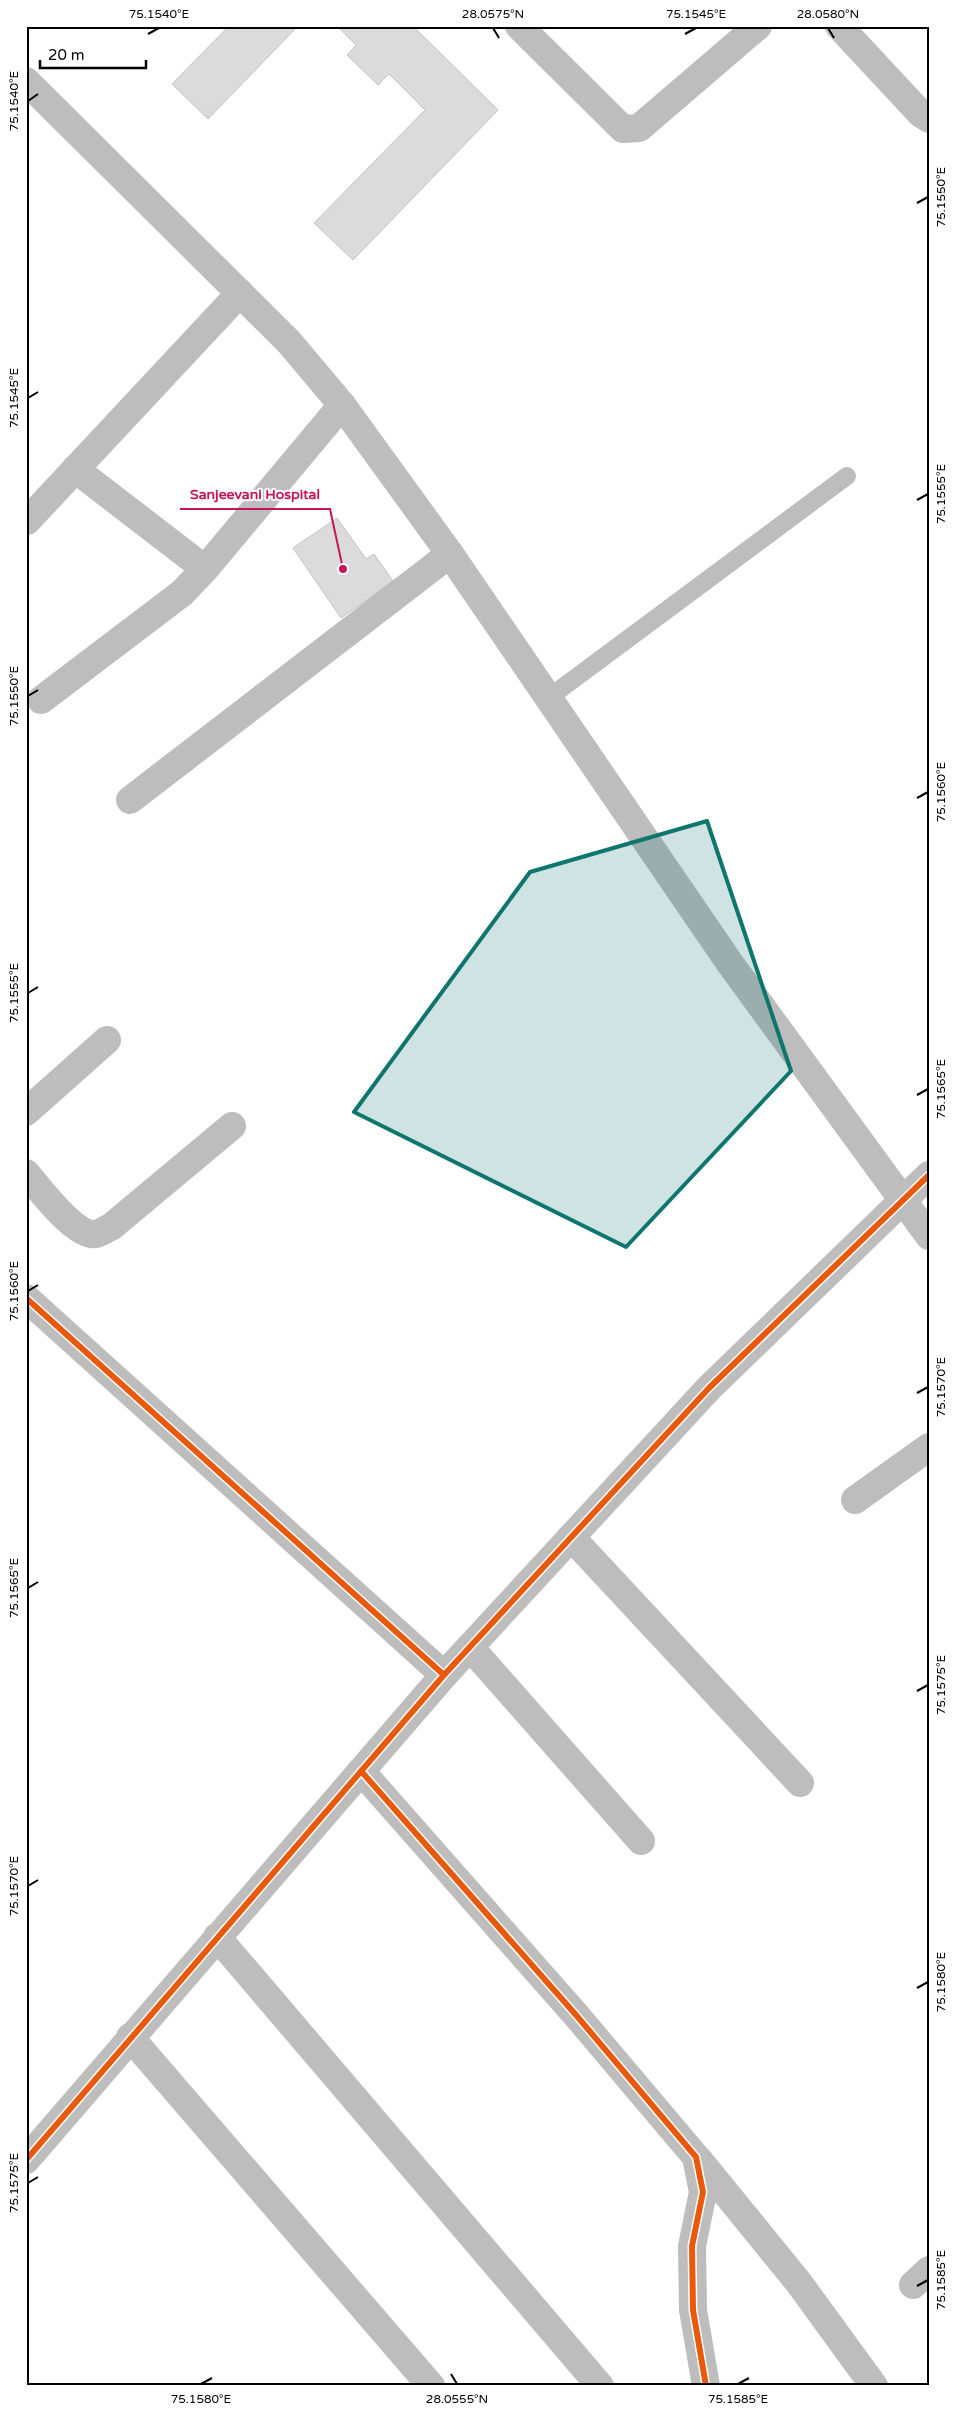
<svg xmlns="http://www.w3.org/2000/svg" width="955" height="2412" viewBox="0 0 955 2412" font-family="'Varela Round',sans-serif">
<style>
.building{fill:#dbdbdb;stroke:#c3c3c3}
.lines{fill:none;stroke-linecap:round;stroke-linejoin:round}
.service{stroke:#bdbdbd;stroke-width:18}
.minor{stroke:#bdbdbd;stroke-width:28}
.tertiary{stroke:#bdbdbd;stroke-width:28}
.trunk{stroke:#bdbdbd;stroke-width:28}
.cycleway-casing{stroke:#fff;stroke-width:9}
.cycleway{stroke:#e8590c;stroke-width:6}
.marked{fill:#0f766e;fill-opacity:0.2;stroke:#0f766e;stroke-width:4;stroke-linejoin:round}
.ticks{fill:none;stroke:#000;stroke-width:2}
.leader{fill:none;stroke:#c2185b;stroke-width:2}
.callout-dot{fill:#c2185b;stroke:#fff;stroke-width:2}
.callout-label{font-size:14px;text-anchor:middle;font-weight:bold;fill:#c2185b;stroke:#fff;stroke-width:4;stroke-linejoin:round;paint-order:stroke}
.neatline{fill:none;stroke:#000;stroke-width:2}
.ticks-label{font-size:12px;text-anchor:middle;fill:#000}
</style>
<rect width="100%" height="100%" fill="#fff"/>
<path class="building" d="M 229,26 L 298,26 L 208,119 L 172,84 Z
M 337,26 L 413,26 L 498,110 L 353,260 L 314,223 L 425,110 L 389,74 L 378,85 L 347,55 L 356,45 Z
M 337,518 L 366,559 L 374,554 L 393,581 L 341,618 L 293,548 Z"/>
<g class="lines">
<path class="service" d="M 547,699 L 847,476"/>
<path class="minor" d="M 519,26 L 623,129 L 639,128 L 758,26
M 839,26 L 921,114 L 929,119
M 75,469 L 205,569
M 27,521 L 240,293
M 41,700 L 182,593 L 205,569 L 342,405
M 130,800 L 450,554
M 26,1112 L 107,1040
M 26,1173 C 39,1188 76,1238 96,1234 C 101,1233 106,1229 111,1227 L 232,1126
M 26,1298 L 444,1675
M 855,1500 L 929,1447
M 571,1537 L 800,1783
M 470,1647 L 641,1841
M 361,1771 L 576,2015 L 696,2157 L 703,2192 L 692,2246 L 693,2310 L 706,2386
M 217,1937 L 600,2386
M 130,2037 L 431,2386
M 699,2160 L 799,2283 L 874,2386
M 913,2285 L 929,2270"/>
<path class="tertiary" d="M 26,2160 L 444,1675 L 709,1388 L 929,1175"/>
<path class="trunk" d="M 26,81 L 289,342 L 342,405 L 450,554 L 729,962 L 929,1236"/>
<g class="cycleway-casing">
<path id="cycleway" d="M 26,1298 L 444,1675
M 361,1771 L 576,2015 L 696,2157 L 703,2192 L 692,2246 L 693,2310 L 706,2386
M 26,2160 L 444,1675 L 709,1388 L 929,1175"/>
</g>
<use href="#cycleway" class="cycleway"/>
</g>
<path class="marked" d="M 707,821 L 791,1071 L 626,1247 L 354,1112 L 530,872 Z"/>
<path class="ticks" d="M 493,28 L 499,38M 828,28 L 834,38M 148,34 L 159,28M 685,34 L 696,28M 28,101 L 38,94M 917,203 L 928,197M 28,398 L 38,392M 917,500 L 928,494M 28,696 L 38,690M 917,798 L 928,792M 28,993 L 38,987M 917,1095 L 928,1089M 28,1291 L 38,1285M 917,1393 L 928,1387M 28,1588 L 38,1582M 917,1691 L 928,1685M 28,1886 L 38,1880M 917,1988 L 928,1982M 28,2183 L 38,2177M 917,2286 L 928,2280M 451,2374 L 457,2384M 201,2384 L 212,2378M 738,2384 L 749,2378"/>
<path class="leader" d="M343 569L330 509H180"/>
<circle class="callout-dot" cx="343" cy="569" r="5"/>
<g class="callout-label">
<text x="255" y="499">Sanjeevani Hospital</text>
</g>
<rect width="955" height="2412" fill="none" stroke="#ffffff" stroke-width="55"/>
<path d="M40 60v8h106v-8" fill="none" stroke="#000000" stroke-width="2.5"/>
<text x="48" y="60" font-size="15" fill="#000000" stroke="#ffffff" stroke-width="4" paint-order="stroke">20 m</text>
<rect x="28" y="28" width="900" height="2356" class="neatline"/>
<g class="ticks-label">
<text x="159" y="18">75.1540°E</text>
<text x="493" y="18">28.0575°N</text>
<text x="696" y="18">75.1545°E</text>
<text x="828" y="18">28.0580°N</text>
<text transform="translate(14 101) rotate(-90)" y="4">75.1540°E</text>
<text transform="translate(941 197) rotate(-90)" y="4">75.1550°E</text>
<text transform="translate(14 398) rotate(-90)" y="4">75.1545°E</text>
<text transform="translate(941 494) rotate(-90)" y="4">75.1555°E</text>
<text transform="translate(14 696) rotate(-90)" y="4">75.1550°E</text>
<text transform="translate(941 792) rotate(-90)" y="4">75.1560°E</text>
<text transform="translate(14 993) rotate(-90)" y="4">75.1555°E</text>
<text transform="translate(941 1089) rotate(-90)" y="4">75.1565°E</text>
<text transform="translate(14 1291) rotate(-90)" y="4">75.1560°E</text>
<text transform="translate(941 1387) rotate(-90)" y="4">75.1570°E</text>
<text transform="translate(14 1588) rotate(-90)" y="4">75.1565°E</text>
<text transform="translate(941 1685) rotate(-90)" y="4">75.1575°E</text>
<text transform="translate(14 1886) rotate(-90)" y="4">75.1570°E</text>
<text transform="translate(941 1982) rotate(-90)" y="4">75.1580°E</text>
<text transform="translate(14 2183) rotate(-90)" y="4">75.1575°E</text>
<text transform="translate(941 2280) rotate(-90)" y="4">75.1585°E</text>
<text x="201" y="2403">75.1580°E</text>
<text x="457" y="2403">28.0555°N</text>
<text x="738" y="2403">75.1585°E</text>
</g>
</svg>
